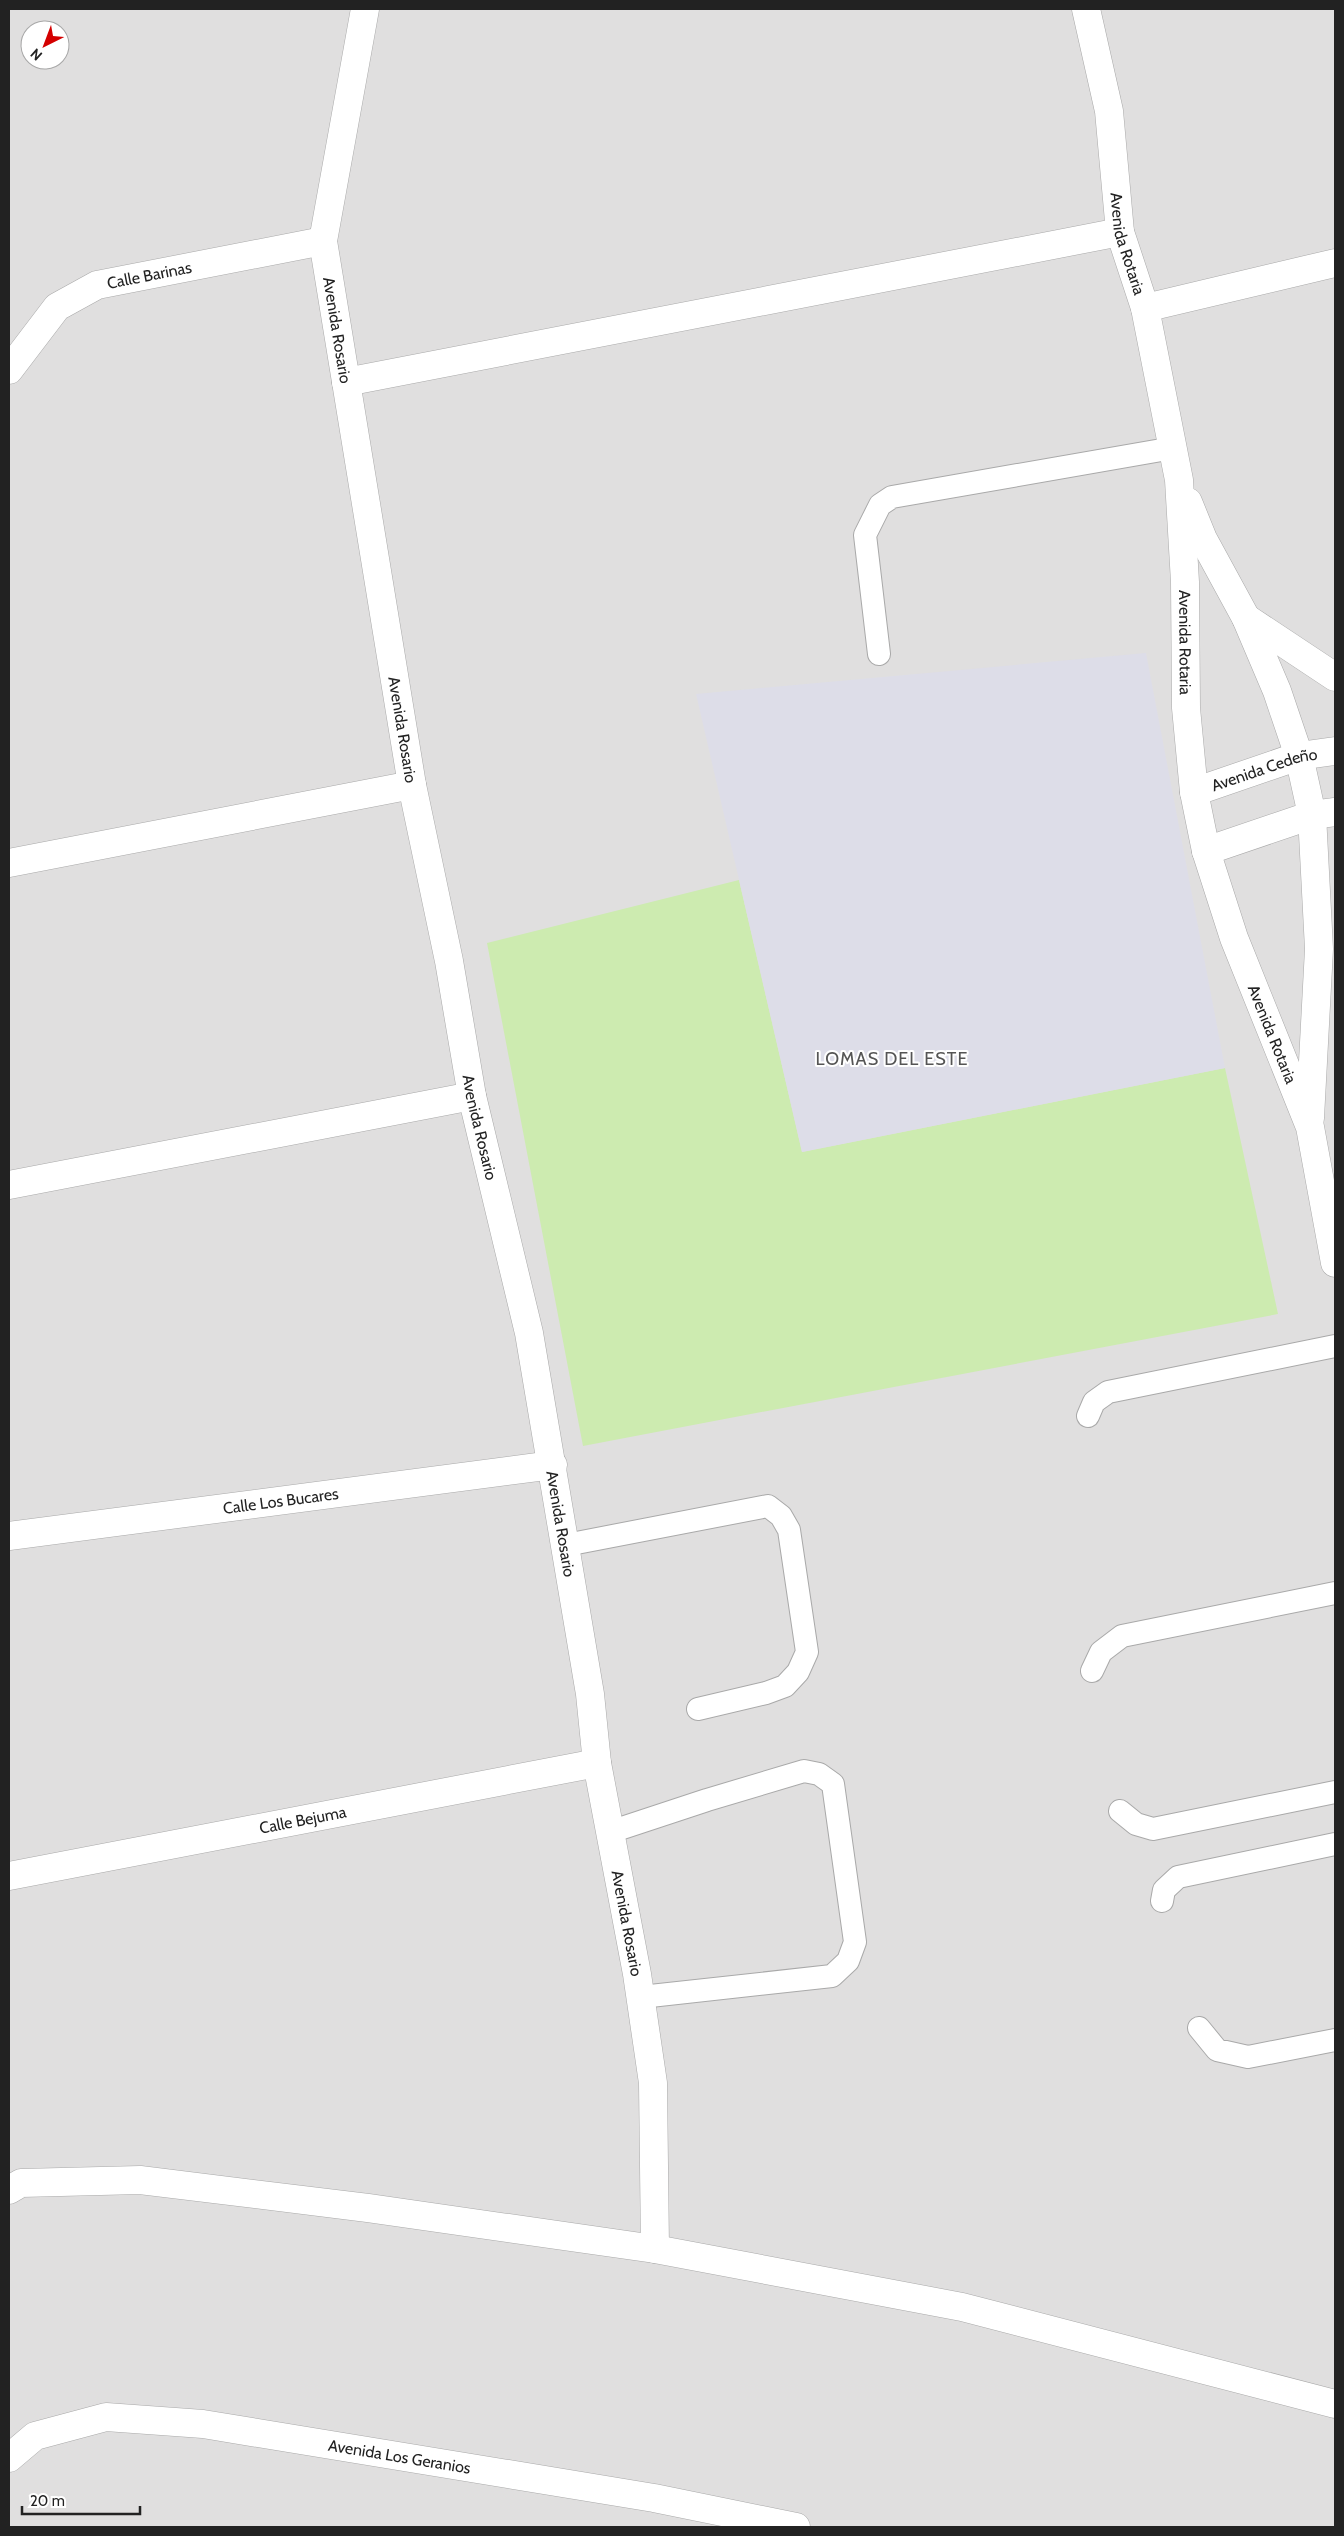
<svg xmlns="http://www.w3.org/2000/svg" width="1344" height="2536" viewBox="0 0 1344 2536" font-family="Cabin,sans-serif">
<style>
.residential{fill:#e0dfdf;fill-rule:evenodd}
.grass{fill:#cdebb0}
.plaza{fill:#dddde8}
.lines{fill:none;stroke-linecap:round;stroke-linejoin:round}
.service-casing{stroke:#a9a9a9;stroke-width:24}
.minor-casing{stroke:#a9a9a9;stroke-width:29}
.service{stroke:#fff;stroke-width:22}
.minor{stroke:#fff;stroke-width:28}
.labels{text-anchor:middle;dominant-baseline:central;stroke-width:4;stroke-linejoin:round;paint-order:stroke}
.street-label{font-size:16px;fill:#222;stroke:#fff}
.neighbourhood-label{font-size:18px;letter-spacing:1px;fill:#555;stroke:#fff}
</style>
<rect width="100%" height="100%" fill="#f2efe9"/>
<path class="residential" d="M 9,9 L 1335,9 L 1335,2527 L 9,2527 ZM 30,30 L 60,30 L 60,60 L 30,60 Z"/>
<path class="grass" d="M 739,880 L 802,1152 L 1225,1068 L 1278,1314 L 583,1446 L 487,943 Z"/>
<path class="plaza" d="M 1146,653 L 1225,1068 L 802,1152 L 696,694 Z"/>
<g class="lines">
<g class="service-casing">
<path id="service" d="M 879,654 L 865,535 L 880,505 L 892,497 L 1173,448
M 1088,1416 L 1094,1402 L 1108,1392 L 1335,1346
M 566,1545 L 768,1506 L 781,1516 L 789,1530 L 807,1652 L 798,1672 L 785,1686 L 766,1693 L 698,1709
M 1092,1671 L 1101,1652 L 1122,1636 L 1335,1593
M 1120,1811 L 1136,1824 L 1153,1829 L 1335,1792
M 610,1832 L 707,1800 L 804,1771 L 819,1774 L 833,1784 L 855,1942 L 848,1961 L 832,1976 L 641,1997
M 1162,1901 L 1164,1890 L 1178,1877 L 1335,1844
M 1199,2028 L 1217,2050 L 1248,2057 L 1335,2040"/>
</g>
<g class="minor-casing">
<g id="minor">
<path id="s1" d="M 365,9 L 323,241 L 412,785 L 449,961 L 472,1096 L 529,1333 L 590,1694 L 597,1763 L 637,1974 L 653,2083 L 655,2249"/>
<path id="s2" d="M 1086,9 L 1109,111 L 1120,232 L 1145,308 L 1179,480 L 1185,582 L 1186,708 L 1194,792 L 1206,851 L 1234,938 L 1310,1127 L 1335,1263"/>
<path d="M 1145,308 L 1335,263"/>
<path id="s3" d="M 9,370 L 57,307 L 97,285 L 323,241"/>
<path d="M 346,382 L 1120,232"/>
<path d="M 1188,502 L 1203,539 L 1246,618 L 1277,691 L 1299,756 L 1312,815 L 1319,949 L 1310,1118"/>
<path d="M 1246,618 L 1335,677"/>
<path id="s4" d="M 1194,792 L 1299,756 L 1335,751"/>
<path d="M 1206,851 L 1312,815 L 1335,812"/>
<path d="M 9,863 L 412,785"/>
<path d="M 9,1185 L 472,1096"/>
<path id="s5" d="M 9,1536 L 553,1465"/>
<path id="s6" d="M 9,1876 L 597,1763"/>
<path d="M 9,2190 L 21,2183 L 140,2180 L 368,2208 L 655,2249 L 962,2307 L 1335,2404"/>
<path id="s7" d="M 9,2458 L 35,2436 L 106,2417 L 203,2424 L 654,2498 L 796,2527"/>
</g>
</g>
<use href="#service" class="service"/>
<use href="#minor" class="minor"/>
</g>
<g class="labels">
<g class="street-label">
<text stroke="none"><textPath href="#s2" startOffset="239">Avenida Rotaria</textPath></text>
<text stroke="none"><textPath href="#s3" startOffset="178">Calle Barinas</textPath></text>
<text stroke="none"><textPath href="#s1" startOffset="326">Avenida Rosario</textPath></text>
<text stroke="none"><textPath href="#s2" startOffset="644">Avenida Rotaria</textPath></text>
<text stroke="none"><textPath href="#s1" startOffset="731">Avenida Rosario</textPath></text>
<text stroke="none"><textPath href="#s4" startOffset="74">Avenida Cedeño</textPath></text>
<text stroke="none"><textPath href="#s2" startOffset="1049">Avenida Rotaria</textPath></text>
<text stroke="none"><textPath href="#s1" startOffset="1136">Avenida Rosario</textPath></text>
<text stroke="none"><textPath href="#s5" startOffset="274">Calle Los Bucares</textPath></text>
<text stroke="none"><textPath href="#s1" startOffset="1541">Avenida Rosario</textPath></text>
<text stroke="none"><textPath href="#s6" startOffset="299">Calle Bejuma</textPath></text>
<text stroke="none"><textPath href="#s1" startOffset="1946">Avenida Rosario</textPath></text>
<text stroke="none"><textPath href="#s7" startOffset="404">Avenida Los Geranios</textPath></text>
</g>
<g class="neighbourhood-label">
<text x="892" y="1059">LOMAS DEL ESTE</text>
</g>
</g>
<rect width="1344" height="2536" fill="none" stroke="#222222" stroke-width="20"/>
<g transform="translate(45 45) rotate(222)"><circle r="24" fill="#ffffff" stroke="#a7a7a7"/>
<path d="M0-4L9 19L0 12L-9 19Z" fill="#d40000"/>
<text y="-8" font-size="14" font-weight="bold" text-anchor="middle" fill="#222222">N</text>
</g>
<path d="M22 2506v8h118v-8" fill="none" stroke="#222222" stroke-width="2.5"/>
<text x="30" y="2506" font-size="15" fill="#222222" stroke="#ffffff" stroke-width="4" paint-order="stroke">20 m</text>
</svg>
